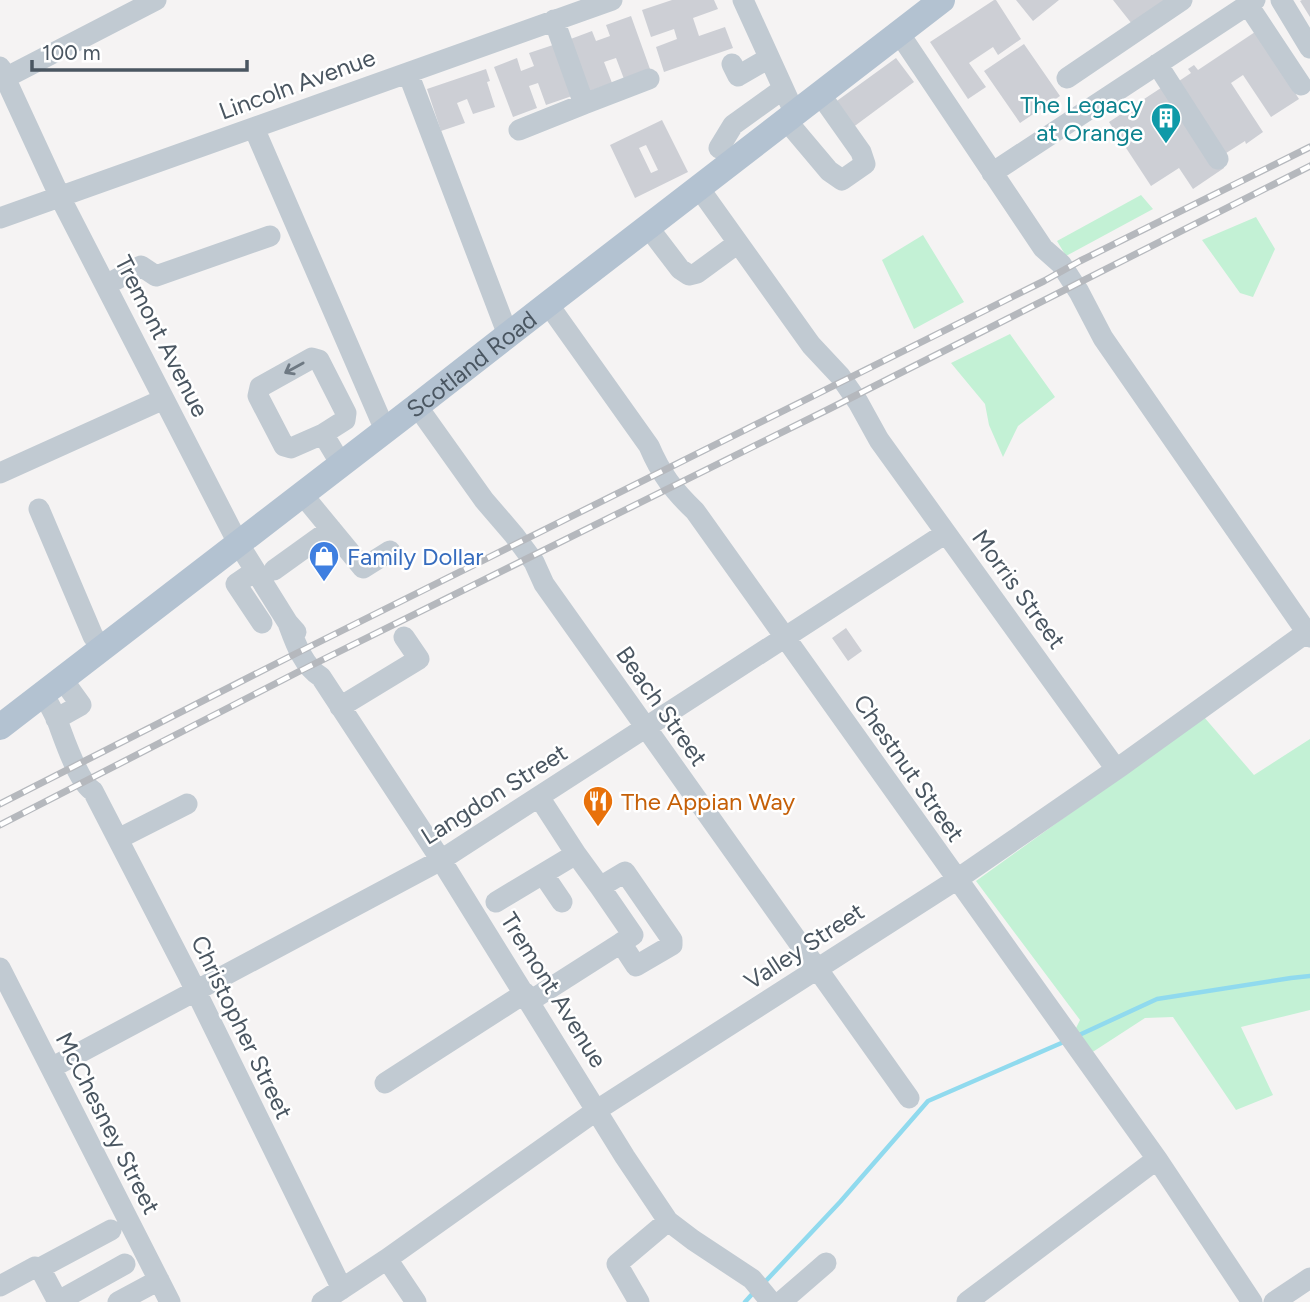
<svg xmlns="http://www.w3.org/2000/svg" width="1310" height="1302" viewBox="0 0 1310 1302" font-family="Figtree,sans-serif">
<style>
.green{fill:#c3f1d5}
.lines{fill:none;stroke-linecap:round;stroke-linejoin:round}
.stream{stroke:#90daee;stroke-width:4.5}
.building{fill:#cdcfd5;fill-rule:evenodd}
.minor{stroke:#c1cad2;stroke-width:21}
.major{stroke:#b3c2d1;stroke-width:26}
.rail-casing{stroke:#b5b8bd;stroke-width:7}
.rail{stroke:#fff;stroke-width:4.5;stroke-dasharray:13;stroke-linecap:butt}
.oneway{stroke:#6e7983}
.labels{text-anchor:middle;dominant-baseline:central;stroke-width:5;stroke-linejoin:round;paint-order:stroke}
.street-label{font-size:24px;fill:#4a5661;stroke:#fff}
.culture-label{font-size:24px;fill:#0d838f;stroke:#fff;text-anchor:end}
.shop-label{font-size:24px;fill:#366cbe;stroke:#fff;text-anchor:start}
.food-label{font-size:24px;fill:#c56008;stroke:#fff;text-anchor:start}
</style>
<rect width="100%" height="100%" fill="#f5f3f3"/>
<path class="green" d="M 1141,195 L 1153,209 L 1066,256 L 1057,241 Z
M 1256,217 L 1275,249 L 1253,297 L 1240,293 L 1202,240 Z
M 923,235 L 964,302 L 914,329 L 882,260 Z
M 1010,334 L 1055,397 L 1018,426 L 1003,457 L 989,425 L 985,404 L 951,363 Z
M 1204,717 L 1254,775 L 1310,739 L 1310,1010 L 1241,1027 L 1273,1095 L 1236,1110 L 1173,1017 L 1145,1018 L 1088,1055 L 1074,1032 L 1080,1020 L 976,881 Z"/>
<g class="lines">
<path class="stream" d="M 1077,1036 L 1157,999 L 1291,978 L 1310,976
M 763,1284 L 840,1202 L 928,1101 L 1066,1041
M 745,1302 L 754,1292"/>
</g>
<path class="building" d="M 672,0 L 714,0 L 718,9 L 693,18 L 699,36 L 725,27 L 733,48 L 664,72 L 656,47 L 677,39 L 674,29 L 651,37 L 642,10 Z
M 994,0 L 996,0 L 1021,39 L 998,55 L 993,47 L 969,63 L 986,87 L 968,99 L 930,42 Z
M 1016,0 L 1059,0 L 1033,21 Z
M 1113,0 L 1172,0 L 1136,29 Z
M 1302,0 L 1310,0 L 1310,17 L 1300,1 Z
M 631,16 L 650,69 L 624,79 L 616,58 L 604,62 L 612,83 L 587,92 L 568,40 L 592,31 L 596,41 L 610,36 L 606,25 Z
M 1255,32 L 1299,99 L 1271,117 L 1243,75 L 1231,83 L 1263,132 L 1246,144 L 1245,141 L 1223,155 L 1176,83 L 1191,73 L 1188,69 L 1194,65 L 1198,70 Z
M 1024,44 L 1060,96 L 1020,123 L 984,71 Z
M 553,45 L 572,96 L 546,105 L 538,83 L 529,86 L 537,108 L 513,117 L 494,67 L 517,58 L 521,71 L 534,66 L 529,53 Z
M 896,58 L 914,82 L 852,128 L 834,103 Z
M 486,69 L 490,81 L 487,82 L 495,107 L 473,114 L 467,99 L 457,103 L 465,123 L 441,131 L 427,89 Z
M 1167,84 L 1224,168 L 1193,189 L 1179,168 L 1151,186 L 1109,122 Z
M 662,120 L 688,172 L 635,198 L 610,145 ZM 646,145 L 658,170 L 651,173 L 639,148 Z
M 846,628 L 862,651 L 848,661 L 832,638 Z"/>
<g class="lines">
<path class="minor" d="M 743,0 L 795,114
M 1281,0 L 1310,48
M 1248,5 L 1301,85
M 899,33 L 1043,248 L 1061,264 L 1079,292 L 1103,338 L 1310,637
M 732,64 L 738,76 L 769,58
M 1157,64 L 1218,159
M 0,67 L 60,197 L 238,543 L 288,623 L 296,632
M 408,73 L 508,335
M 5,78 L 156,0
M 1067,78 L 1182,0
M 584,104 L 649,79
M 786,120 L 829,171 L 842,180 L 865,164 L 861,152 L 820,94
M 254,128 L 385,430
M 519,130 L 584,104 L 554,20
M 719,148 L 733,125 L 783,89
M 992,173 L 1255,0
M 699,188 L 811,345 L 840,376 L 858,402 L 879,440 L 1116,769
M 0,218 L 612,0
M 648,227 L 680,269 L 689,275 L 697,273 L 738,243
M 106,285 L 141,266 L 156,276 L 270,236
M 548,304 L 649,446 C 661,474 673,490 695,511 L 1157,1159 L 1252,1302
M 417,406 L 484,500 L 514,535 L 534,562 L 544,584 L 909,1098
M 323,434 L 291,448 L 284,446 L 258,396 L 260,387 L 312,358 L 319,360 L 346,413 L 345,420 L 323,434 L 341,464
M 0,473 L 164,399
M 302,494 L 363,568 L 390,551
M 39,509 L 93,636 L 103,649
M 274,570 L 331,529
M 255,571 L 236,584 L 262,623
M 288,623 C 295,642 303,666 321,677 L 441,860 L 625,1157 L 668,1221 L 693,1240 L 752,1279 L 771,1302
M 44,694 C 48,703 53,711 57,720 C 64,738 78,782 93,791 L 188,975 L 342,1289
M 340,707 L 419,659 L 404,637
M 56,719 L 81,705 L 63,680
M 539,797 L 576,854
M 118,839 L 187,804
M 543,874 L 562,902
M 600,887 L 633,935 L 621,943
M 496,902 L 576,854 L 600,887 L 625,872 L 672,940 L 672,945 L 636,966 L 621,943 L 530,1001
M 0,968 L 170,1302
M 51,1068 L 441,860 L 946,533
M 385,1083 L 525,993
M 387,1259 L 416,1302
M 40,1268 L 111,1230
M 0,1286 L 35,1267 L 40,1268 L 58,1302
M 57,1302 L 125,1264
M 118,1302 L 159,1280
M 322,1302 L 387,1259 L 597,1110 L 956,880 L 1121,766 L 1310,630
M 639,1302 L 617,1264 L 668,1221
M 781,1302 L 826,1263
M 967,1302 L 1157,1159
M 1274,1302 L 1310,1278"/>
<path class="major" id="s1" d="M 0,727 L 417,406 L 548,304 L 942,0"/>
<g class="rail-casing">
<path id="rail" d="M 0,804 L 291,656 L 1044,281 L 1080,261 L 1310,147
M 0,825 L 298,672 L 829,409 L 1310,166"/>
</g>
<use href="#rail" class="rail"/>
</g>
<defs><path id="oneway-shaft" d="M-6 0H5M1.5-3L5.5 0L1.5 3" fill="none" stroke-width="1.6" stroke-linecap="round" stroke-linejoin="round" transform="scale(1.75)"/></defs>
<use class="oneway" href="#oneway-shaft" transform="translate(294 368) rotate(151)"/>
<defs>
<g id="building-pin" transform="scale(1.575)"><path d="M0 17L-7.5 6A9.5 9.5 0 1 1 7.5 6Z" fill="#0f9aa8" stroke="#fff"/><path d="M-4-6H4V6H1V3H-1V6H-4ZM-2.5-4.3h1.7v1.8h-1.7ZM.8-4.3h1.7v1.8H.8ZM-2.5-1h1.7V.8h-1.7ZM.8-1h1.7V.8H.8Z" fill="#fff"/></g>
<g id="shop-pin" transform="scale(1.575)"><path d="M0 17L-7.5 6A9.5 9.5 0 1 1 7.5 6Z" fill="#3f7fe0" stroke="#fff"/><path d="M-5-2.5h2.3a2.7 3.5 0 0 1 5.4 0H5L5.5 6h-11ZM-1.5-2.5h3a1.5 2.3 0 0 0-3 0Z" fill="#fff"/></g>
<g id="restaurant-pin" transform="scale(1.575)"><path d="M0 17L-7.5 6A9.5 9.5 0 1 1 7.5 6Z" fill="#e8710a" stroke="#fff"/><path d="M-5-6h1v4h1v-4h1v4h1v-4h1v5L-1.5 .5V6h-2V.5L-5-1ZM5-6V6H3V1.5H1.5Q1.5-4 5-6Z" fill="#fff"/></g>
</defs>
<g fill-rule="evenodd">
<use href="#building-pin" x="1166" y="118"/>
<use href="#shop-pin" x="324" y="556"/>
<use href="#restaurant-pin" x="598" y="801"/>
</g>
<g class="labels">
<g class="street-label">
<text transform="translate(297 84) rotate(-20)">Lincoln Avenue</text>
<text transform="translate(162 336) rotate(63)">Tremont Avenue</text>
<text stroke="none"><textPath href="#s1" startOffset="595">Scotland Road</textPath></text>
<text transform="translate(1019 589) rotate(54)">Morris Street</text>
<text transform="translate(662 706) rotate(55)">Beach Street</text>
<text transform="translate(909 768) rotate(55)">Chestnut Street</text>
<text transform="translate(494 794) rotate(-32)">Langdon Street</text>
<text transform="translate(804 946) rotate(-33)">Valley Street</text>
<text transform="translate(554 990) rotate(58)">Tremont Avenue</text>
<text transform="translate(242 1027) rotate(64)">Christopher Street</text>
<text transform="translate(108 1123) rotate(63)">McChesney Street</text>
</g>
<g class="culture-label">
<text x="1143" y="104">The Legacy<tspan x="1143" dy="28">at Orange</tspan></text>
</g>
<g class="shop-label">
<text x="347" y="556">Family Dollar</text>
</g>
<g class="food-label">
<text x="621" y="801">The Appian Way</text>
</g>
</g>
<path d="M32 60v10h215v-10" fill="none" stroke="#4a5661" stroke-width="3.5"/>
<text x="42" y="60" font-size="21" fill="#4a5661" stroke="#ffffff" stroke-width="5" paint-order="stroke">100 m</text>
</svg>
